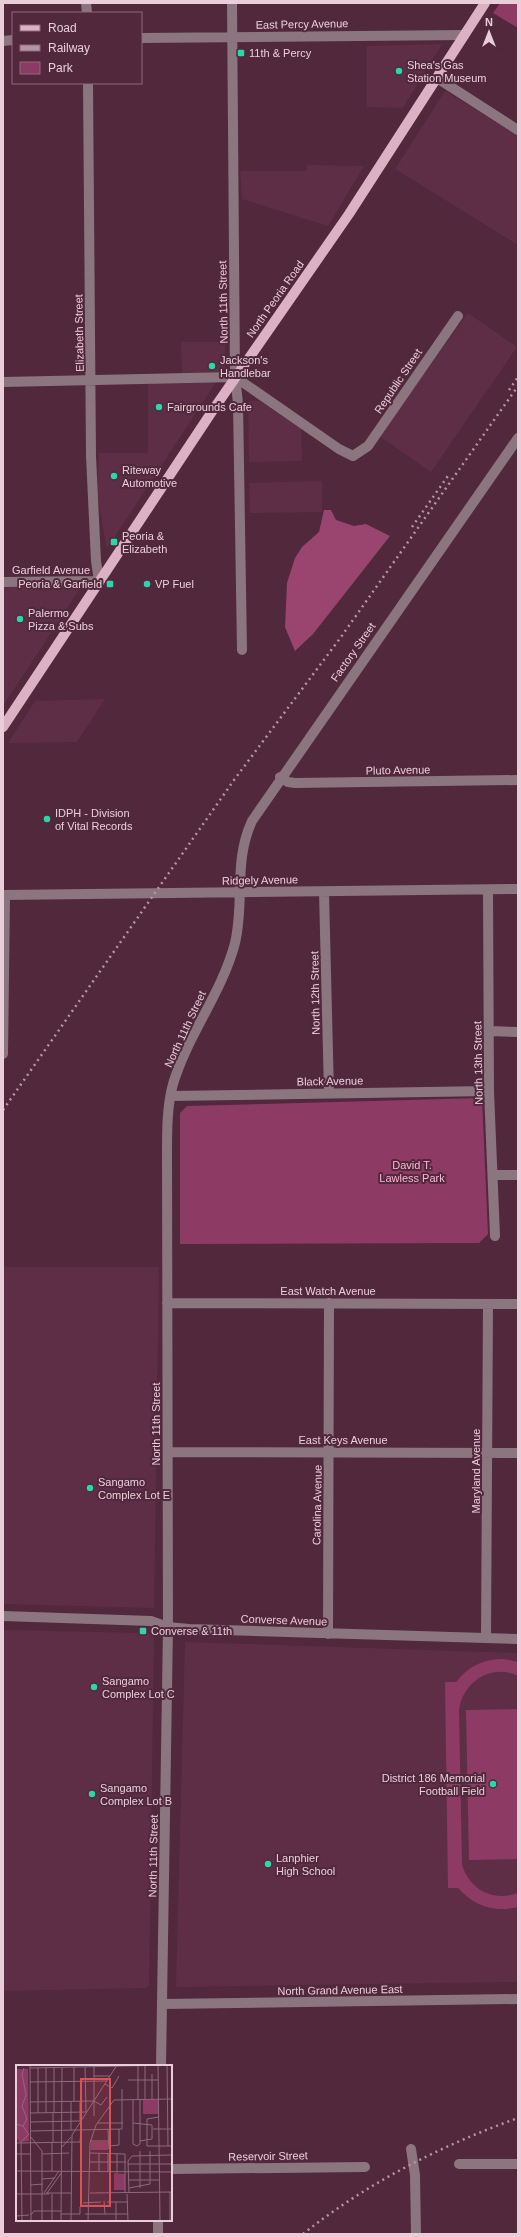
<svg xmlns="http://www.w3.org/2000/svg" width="521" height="2237" viewBox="0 0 521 2237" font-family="Helvetica,sans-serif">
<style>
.built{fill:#5e2e46}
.green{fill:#8d3b65}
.forest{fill:#99456f}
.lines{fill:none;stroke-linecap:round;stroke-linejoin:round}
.minor{stroke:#8b757e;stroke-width:10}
.major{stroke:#ddb1c4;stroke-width:10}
.rail{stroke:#b595a4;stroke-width:2.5;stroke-dasharray:2 4;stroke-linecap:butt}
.poi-dot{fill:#2dd5ab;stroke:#51283c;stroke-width:1.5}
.labels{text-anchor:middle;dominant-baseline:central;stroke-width:4;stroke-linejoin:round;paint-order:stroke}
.street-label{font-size:11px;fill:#e9ceda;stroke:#51283c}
.poi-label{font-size:11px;fill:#e9ceda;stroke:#51283c;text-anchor:start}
.park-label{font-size:11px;fill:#ffb7d7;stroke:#51283c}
.inset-road{fill:none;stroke:#8e6a7b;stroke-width:1}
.view{fill:#db5254;fill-opacity:0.15;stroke:#db5254;stroke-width:2}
.inset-edge{fill:none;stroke:#e9ceda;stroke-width:2}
</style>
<rect width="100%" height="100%" fill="#51283c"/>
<path class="built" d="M 442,44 L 403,108 L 367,107 L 367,46 Z
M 445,91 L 518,135 L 518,245 L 395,169 Z
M 307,165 L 364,166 L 328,226 L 242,199 L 240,171 L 306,171 Z
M 468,313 L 517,347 L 431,472 L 379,436 Z
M 181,342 L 225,342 L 225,371 L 215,384 L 108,547 L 106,546 L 97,491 L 99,453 L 148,453 L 148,374 L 182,373 Z
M 250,401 L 259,401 L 301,428 L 302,461 L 249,462 L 248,402 Z
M 322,481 L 322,512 L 250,513 L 249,483 Z
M 3,587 L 81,587 L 3,706 Z
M 105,699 L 77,742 L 8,743 L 35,701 Z
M 3,1267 L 159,1267 L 154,1608 L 3,1604 Z
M 3,1630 L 147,1633 L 154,1636 L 149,1985 L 146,1988 L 3,1991 Z
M 185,1642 L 518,1653 L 518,1982 L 176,1987 Z"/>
<path class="green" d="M 500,3 L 518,3 L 518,28 L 493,13 Z
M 482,1098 L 488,1234 L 479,1243 L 180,1244 L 180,1113 L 187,1106 Z
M 504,1659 L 518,1662 L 518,1676 C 491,1663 463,1682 459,1710 L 462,1865 C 470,1890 493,1902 518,1893 L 518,1907 C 495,1913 474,1906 458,1888 L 448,1888 L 445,1682 L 456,1682 C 468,1666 484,1659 504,1659 Z
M 518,1709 L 518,1859 L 469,1860 L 466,1710 Z"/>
<path class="forest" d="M 324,510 L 331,510 L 336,520 L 354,526 L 366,524 L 390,536 L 313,634 L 295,651 L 285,627 L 287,583 L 295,558 L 302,547 L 319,532 Z"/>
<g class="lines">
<path class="minor" d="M 86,3 L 87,13
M 232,3 L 235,377 L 238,403 L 242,650
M 141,38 L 464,35
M 3,41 L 13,40
M 437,78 L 518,130
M 3,382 L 235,377 L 339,449 L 353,456 L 368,446 L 458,316
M 3,582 L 99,581 L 96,561 L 91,456 L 88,83
M 280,777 L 288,782 L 295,783 L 518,780
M 488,890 L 489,1091 L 495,1236
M 324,892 L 329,1093
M 3,895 L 518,889
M 489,1031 L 518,1032
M 3,1054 L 5,895
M 171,1096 L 489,1091
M 493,1175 L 518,1175
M 167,1303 L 518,1304
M 168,1452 L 518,1453
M 3,1616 L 151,1621 L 168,1627 L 189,1629 L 518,1639
M 328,1634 L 329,1303
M 486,1638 L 488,1304
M 163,2004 L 518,1999
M 161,2066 L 168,1627 L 167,1153 C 167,1130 167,1106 173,1084 C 188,1034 222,993 235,943 C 245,901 233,862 252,821 L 518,438
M 411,2149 L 415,2175 L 416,2234
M 459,2164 L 518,2164
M 171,2169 L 365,2167
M 158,2234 L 158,2220"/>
<path class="major" d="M 3,727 L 213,410 L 349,214 L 485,3"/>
<path class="rail" d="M 509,390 L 518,377
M 412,527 L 450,473
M 3,1110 L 234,780 L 341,637 L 518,386
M 303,2234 C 367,2183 442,2145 518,2118"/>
</g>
<g class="poi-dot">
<rect x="237" y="49" width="8" height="8" rx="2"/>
<circle cx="399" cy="71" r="4"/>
<circle cx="212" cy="366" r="4"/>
<circle cx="159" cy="407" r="4"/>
<circle cx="114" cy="476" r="4"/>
<rect x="110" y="538" width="8" height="8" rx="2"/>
<rect x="106" y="580" width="8" height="8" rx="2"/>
<circle cx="147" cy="584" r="4"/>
<circle cx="20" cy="619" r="4"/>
<circle cx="47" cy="819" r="4"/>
<circle cx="90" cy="1488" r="4"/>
<rect x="139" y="1627" width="8" height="8" rx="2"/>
<circle cx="94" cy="1687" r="4"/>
<circle cx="493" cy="1784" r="4"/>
<circle cx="92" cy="1794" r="4"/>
<circle cx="268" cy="1864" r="4"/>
</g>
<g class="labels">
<g class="street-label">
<text transform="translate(302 24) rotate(-1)">East Percy Avenue</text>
<text transform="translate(275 299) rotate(-55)">North Peoria Road</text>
<text transform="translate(223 302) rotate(-91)">North 11th Street</text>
<text transform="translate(79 333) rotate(-91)">Elizabeth Street</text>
<text transform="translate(398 381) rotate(-56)">Republic Street</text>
<text x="51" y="570">Garfield Avenue</text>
<text transform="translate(353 652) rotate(-55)">Factory Street</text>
<text transform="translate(398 770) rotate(-1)">Pluto Avenue</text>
<text transform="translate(260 880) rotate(-1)">Ridgely Avenue</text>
<text transform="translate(315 993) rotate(-91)">North 12th Street</text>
<text transform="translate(185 1029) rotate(-65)">North 11th Street</text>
<text transform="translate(478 1063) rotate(-91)">North 13th Street</text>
<text transform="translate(330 1081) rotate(-1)">Black Avenue</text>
<text x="328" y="1291">East Watch Avenue</text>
<text transform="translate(156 1424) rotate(-90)">North 11th Street</text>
<text x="343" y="1440">East Keys Avenue</text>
<text transform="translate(476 1471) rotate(-90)">Maryland Avenue</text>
<text transform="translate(317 1505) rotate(-89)">Carolina Avenue</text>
<text transform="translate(284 1620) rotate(2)">Converse Avenue</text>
<text transform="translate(153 1856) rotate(-89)">North 11th Street</text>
<text transform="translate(340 1990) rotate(-1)">North Grand Avenue East</text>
<text transform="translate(268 2156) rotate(-1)">Reservoir Street</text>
</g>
<g class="poi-label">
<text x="249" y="53">11th &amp; Percy</text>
<text x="407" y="65">Shea's Gas<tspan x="407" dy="13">Station Museum</tspan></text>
<text x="220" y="360">Jackson's<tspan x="220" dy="13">Handlebar</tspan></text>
<text x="167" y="407">Fairgrounds Cafe</text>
<text x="122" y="470">Riteway<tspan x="122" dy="13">Automotive</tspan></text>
<text x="122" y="536">Peoria &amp;<tspan x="122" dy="13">Elizabeth</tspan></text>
<text x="102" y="584" text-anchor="end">Peoria &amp; Garfield</text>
<text x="155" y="584">VP Fuel</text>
<text x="28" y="613">Palermo<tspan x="28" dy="13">Pizza &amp; Subs</tspan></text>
<text x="55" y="813">IDPH - Division<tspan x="55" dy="13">of Vital Records</tspan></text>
<text x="98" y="1482">Sangamo<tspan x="98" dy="13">Complex Lot E</tspan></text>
<text x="151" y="1631">Converse &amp; 11th</text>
<text x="102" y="1681">Sangamo<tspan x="102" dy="13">Complex Lot C</tspan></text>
<text x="485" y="1778" text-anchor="end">District 186 Memorial<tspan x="485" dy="13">Football Field</tspan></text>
<text x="100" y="1788">Sangamo<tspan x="100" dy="13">Complex Lot B</tspan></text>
<text x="276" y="1858">Lanphier<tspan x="276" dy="13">High School</tspan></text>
</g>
<g class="park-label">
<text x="412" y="1165">David T.<tspan x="412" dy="13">Lawless Park</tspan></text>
</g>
</g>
<g transform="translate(16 2065)">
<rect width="156" height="156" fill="#51283c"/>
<path d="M 0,4 L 12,4 L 13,76 L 3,77 L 0,72 ZM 127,35 L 142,35 L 142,49 L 127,49 ZM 75,77 L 92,77 L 92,85 L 75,85 ZM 98,108 L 109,109 L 109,125 L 98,125 Z" fill="#8d3b65"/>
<path class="inset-road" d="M 14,0 L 15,156M 78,0 L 78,51M 129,0 L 129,34M 142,0 L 144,156M 151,0 L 152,81M 30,2 L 30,48M 38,2 L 38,48M 58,2 L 58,36M 14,3 L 156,0M 22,3 L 22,48M 136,9 L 136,34M 78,11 L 94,11M 112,15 L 142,15M 14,17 L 91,16M 89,19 L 96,23 L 103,11M 122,34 L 122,1M 117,35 L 117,79 L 121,81 L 124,79 L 124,34M 55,36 L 55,65M 14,37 L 78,36 L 85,40 L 91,32M 14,48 L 70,47 L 69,2M 14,57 L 64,56 L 64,36M 81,58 L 107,58M 117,58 L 136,60 L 136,74 L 124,76M 0,59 L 7,61 L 13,70M 7,61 L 11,54 L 6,41 L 10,30 L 6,9 L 8,3M 137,64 L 156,64M 92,65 L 93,84M 14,66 L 106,64 L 106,24M 14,71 L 26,86 L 26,156M 74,76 L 92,76M 36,77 L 36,106M 37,77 L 37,48M 0,78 L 64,77 L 65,65M 93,81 L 103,80 L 103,64M 131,81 L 131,54 L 143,52M 131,81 L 156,81M 46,82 L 55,72M 74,88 L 109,89 L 109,128M 0,89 L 15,89M 26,89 L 53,88M 74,97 L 110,97M 112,99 L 156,99M 0,106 L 156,107M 83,107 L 83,88M 92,107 L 92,88M 101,108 L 101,88M 26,114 L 39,113M 113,115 L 143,115M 15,120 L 27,119M 113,123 L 134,119 L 134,86M 124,123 L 124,86M 113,127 L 112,96 L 116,91 L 156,90M 154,127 L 154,156M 28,128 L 43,106M 30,128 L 55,128M 31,128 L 46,107M 74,128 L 156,127M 0,129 L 33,129M 111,129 L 112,156M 88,136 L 89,149M 91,137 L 112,137M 100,137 L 100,156M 67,138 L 85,137M 45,149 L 64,149 L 64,142M 69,149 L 112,149M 15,150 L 18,146 L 45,146M 0,151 L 13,150M 6,156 L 5,77 L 13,69M 36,156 L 36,129M 45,156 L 46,2M 55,156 L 56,70 L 101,0M 72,156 L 74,78 L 80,60 L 98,35 L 156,34"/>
<path class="view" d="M 65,14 L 94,14 L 94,141 L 65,141 Z"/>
<rect width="156" height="156" class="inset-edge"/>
</g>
<rect width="521" height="2237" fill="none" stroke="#e9ceda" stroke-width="8"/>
<rect x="12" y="12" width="130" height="72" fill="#51283c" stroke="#8e6a7b"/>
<rect x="20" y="25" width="20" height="6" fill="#ddb1c4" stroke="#8e6a7b"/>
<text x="48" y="32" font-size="12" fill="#e9ceda">Road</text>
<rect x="20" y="45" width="20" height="6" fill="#b595a4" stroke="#8e6a7b"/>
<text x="48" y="52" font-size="12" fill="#e9ceda">Railway</text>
<rect x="20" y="62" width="20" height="12" fill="#8d3b65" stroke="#8e6a7b"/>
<text x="48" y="72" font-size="12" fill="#e9ceda">Park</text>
<g transform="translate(489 32)" stroke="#51283c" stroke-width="3" paint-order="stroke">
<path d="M0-3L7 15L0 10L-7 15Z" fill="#e9ceda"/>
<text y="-6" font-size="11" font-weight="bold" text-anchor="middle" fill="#e9ceda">N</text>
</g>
</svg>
